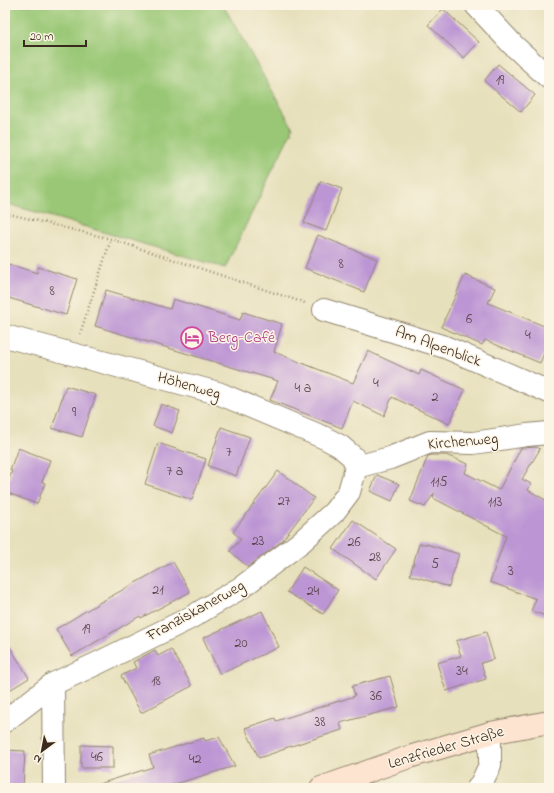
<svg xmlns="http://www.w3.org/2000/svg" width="554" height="793" viewBox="0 0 554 793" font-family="'Indie Flower',sans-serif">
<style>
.green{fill:#99c775;stroke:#6a784a}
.building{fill:#bc95d4}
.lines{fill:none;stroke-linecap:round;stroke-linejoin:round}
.street-casing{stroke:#91856d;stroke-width:24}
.secondary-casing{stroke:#91856d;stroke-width:24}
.path{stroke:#91856d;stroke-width:2.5;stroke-dasharray:1 3;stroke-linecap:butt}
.street{stroke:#fff;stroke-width:22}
.secondary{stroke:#fde4d1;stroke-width:22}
.labels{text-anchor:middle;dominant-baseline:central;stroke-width:3;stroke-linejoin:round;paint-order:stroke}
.number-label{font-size:14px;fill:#5b454c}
.hotel-label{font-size:16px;fill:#b23c85;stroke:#fcf5e5;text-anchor:start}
.street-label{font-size:16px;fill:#3b2a1e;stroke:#fcf5e5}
</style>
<rect width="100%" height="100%" fill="#fcf5e5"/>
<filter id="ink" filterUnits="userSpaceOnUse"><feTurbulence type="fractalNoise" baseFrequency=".025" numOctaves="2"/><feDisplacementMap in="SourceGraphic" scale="8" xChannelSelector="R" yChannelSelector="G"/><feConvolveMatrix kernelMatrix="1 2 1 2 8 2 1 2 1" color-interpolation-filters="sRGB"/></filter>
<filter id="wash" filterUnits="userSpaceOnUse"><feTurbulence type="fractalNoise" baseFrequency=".012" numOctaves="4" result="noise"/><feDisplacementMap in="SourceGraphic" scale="16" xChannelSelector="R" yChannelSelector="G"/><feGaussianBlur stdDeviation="0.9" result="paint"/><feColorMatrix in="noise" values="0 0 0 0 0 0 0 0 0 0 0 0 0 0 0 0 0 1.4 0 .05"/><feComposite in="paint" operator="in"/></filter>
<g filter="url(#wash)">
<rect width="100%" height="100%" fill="#e7e0bc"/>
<path class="green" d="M 5,5 L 223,5 L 293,128 L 225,268 L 5,203 Z"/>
<g id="blocks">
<path class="building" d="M 443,9 L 479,42 L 464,58 L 428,25 Z
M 498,64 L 535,95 L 521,112 L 484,81 Z
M 321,181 L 342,189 L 326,231 L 304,223 Z
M 318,235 L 377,259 L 364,292 L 305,268 Z
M 5,263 L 37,273 L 38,267 L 77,279 L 66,315 L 5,297 Z
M 465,275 L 495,288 L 488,303 L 549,328 L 549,342 L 540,363 L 485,340 L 482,345 L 441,327 Z
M 106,290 L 170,309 L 173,299 L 240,320 L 243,312 L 282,324 L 274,352 L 353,383 L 368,351 L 419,375 L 421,370 L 465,390 L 449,424 L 392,397 L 384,416 L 353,401 L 342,428 L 270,400 L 278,381 L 95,326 Z
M 66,386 L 96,395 L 82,437 L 52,428 Z
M 161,404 L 180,411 L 172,433 L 153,426 Z
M 221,427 L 250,437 L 236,476 L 208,466 Z
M 158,443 L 206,459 L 192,500 L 145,484 Z
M 537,447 L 540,449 L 522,479 L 531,484 L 528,490 L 549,502 L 549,617 L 531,611 L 536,599 L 490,582 L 506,536 L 433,498 L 434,493 L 425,507 L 410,501 L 428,456 L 432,455 L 446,455 L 468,464 L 465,473 L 499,490 L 521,448 Z
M 18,448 L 50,460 L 42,482 L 45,483 L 37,504 L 5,492 L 5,490 L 12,471 L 10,470 Z
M 278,471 L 314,498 L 282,541 L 248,567 L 230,551 L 241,539 L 233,532 Z
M 377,475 L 399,484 L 392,501 L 370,491 Z
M 353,520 L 396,549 L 376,579 L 333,549 Z
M 419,544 L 426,544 L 459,554 L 449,587 L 410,575 Z
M 173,562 L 190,592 L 141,618 L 140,616 L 72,656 L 56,629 L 99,603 Z
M 303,567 L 338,590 L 323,614 L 287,592 Z
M 262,611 L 279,647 L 220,674 L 203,638 Z
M 486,632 L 494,659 L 481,663 L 486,679 L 446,691 L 437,663 L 461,656 L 456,641 Z
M 5,639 L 29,678 L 5,693 Z
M 171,649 L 192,686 L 141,713 L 121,676 L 136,668 L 133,662 L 155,650 L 158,656 Z
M 390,676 L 399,707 L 340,723 L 342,730 L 285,748 L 285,749 L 259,758 L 245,728 L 275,718 L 276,721 L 355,696 L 352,686 Z
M 219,737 L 235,766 L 162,788 L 99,788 L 99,784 L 153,767 L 149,755 L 204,738 L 205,741 Z
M 81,745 L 113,746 L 113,768 L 81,768 Z
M 5,750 L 25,751 L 23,788 L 5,788 Z"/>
</g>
</g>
<g filter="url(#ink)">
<use href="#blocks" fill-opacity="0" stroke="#91856d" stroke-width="1"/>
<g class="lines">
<g class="street-casing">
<path id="street" d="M 476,5 L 513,45 L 549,78
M 324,310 L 445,347 L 549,392
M 5,336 L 218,393 L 325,438 L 340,446 L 353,457 L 356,467
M 356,467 L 390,458 L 430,442 L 473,443 L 527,435 L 549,433
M 53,684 L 54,788
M 5,721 L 53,684 L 98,663 L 190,618 L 242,587 L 301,542 L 334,512 L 349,492 L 356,467
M 478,788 L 480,786 L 490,765 L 490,733"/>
</g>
<g class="secondary-casing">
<path id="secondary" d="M 321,788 L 409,757 L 490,733 L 549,722"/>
</g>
<path class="path" d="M 5,213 L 111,239 L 305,303
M 80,334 L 111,239"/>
<use href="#street" class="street"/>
<use href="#secondary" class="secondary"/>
</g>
</g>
<defs>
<g id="hotel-ring" transform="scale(1.15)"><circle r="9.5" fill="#fcf5e5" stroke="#d1479c" stroke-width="1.5"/><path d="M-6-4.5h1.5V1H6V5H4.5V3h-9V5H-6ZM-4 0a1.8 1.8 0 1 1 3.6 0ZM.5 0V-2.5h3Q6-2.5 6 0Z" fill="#d1479c"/></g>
</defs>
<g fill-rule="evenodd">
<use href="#hotel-ring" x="192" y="338"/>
</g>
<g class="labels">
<g class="number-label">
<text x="500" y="80">19</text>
<text x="341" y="264">8</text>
<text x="52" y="291">8</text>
<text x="469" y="319">6</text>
<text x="528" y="335">4</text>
<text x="376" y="383">4</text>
<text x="303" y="388">4 a</text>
<text x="435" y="397">2</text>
<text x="74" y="412">9</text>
<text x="229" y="452">7</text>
<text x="175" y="471">7 a</text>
<text x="439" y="482">115</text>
<text x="284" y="501">27</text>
<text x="495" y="502">113</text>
<text x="258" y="541">23</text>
<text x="354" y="542">26</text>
<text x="375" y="557">28</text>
<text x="435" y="564">5</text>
<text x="511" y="571">3</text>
<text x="158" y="590">21</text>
<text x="313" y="591">24</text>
<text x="86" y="629">19</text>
<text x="241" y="643">20</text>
<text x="462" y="671">34</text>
<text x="156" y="681">18</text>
<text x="376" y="696">36</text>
<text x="320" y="722">38</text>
<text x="97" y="757">46</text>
<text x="195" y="759">42</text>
</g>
<g class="hotel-label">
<text x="208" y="338">Berg-Café</text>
</g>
<g class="street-label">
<text transform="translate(438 347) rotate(20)">Am Alpenblick</text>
<text transform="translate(189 386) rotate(16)">Höhenweg</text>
<text transform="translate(463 442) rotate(-5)">Kirchenweg</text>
<text transform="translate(196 611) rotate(-29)">Franziskanerweg</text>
<text transform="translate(446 748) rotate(-16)">Lenzfrieder Straße</text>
</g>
</g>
<rect width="554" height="793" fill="none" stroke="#fcf5e5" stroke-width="20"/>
<g transform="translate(42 751) rotate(212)" stroke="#fcf5e5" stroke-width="3" paint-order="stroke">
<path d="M0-3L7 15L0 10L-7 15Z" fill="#3b2a1e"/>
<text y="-6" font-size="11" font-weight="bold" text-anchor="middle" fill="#3b2a1e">N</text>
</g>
<path d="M24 40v6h62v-6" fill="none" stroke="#3b2a1e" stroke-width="2"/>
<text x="30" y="40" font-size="12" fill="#3b2a1e" stroke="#fcf5e5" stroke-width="3" paint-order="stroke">20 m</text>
</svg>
